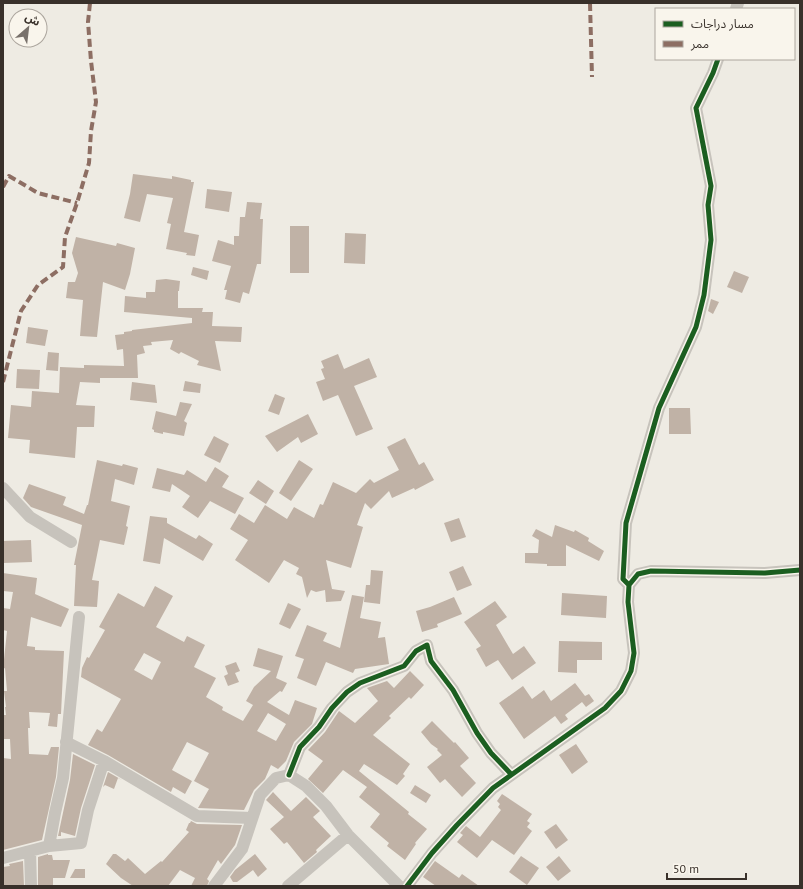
<svg xmlns="http://www.w3.org/2000/svg" width="803" height="889" viewBox="0 0 803 889" font-family="'PT Sans','Noto Sans Arabic',sans-serif">
<style>
.building{fill:#c0b2a6;fill-rule:evenodd}
.lines{fill:none;stroke-linecap:round;stroke-linejoin:round}
.minor{stroke:#c7c3bc;stroke-width:12}
.quiet{stroke:#8d6e63;stroke-width:4;stroke-dasharray:8 4;stroke-linecap:butt}
.cycleway-casing{stroke:#f9f5ec;stroke-width:8}
.cycleway{stroke:#1b5e20;stroke-width:5}
</style>
<rect width="100%" height="100%" fill="#eeebe3"/>
<path class="building" d="M 133,174 L 172,179 L 172,176 L 191,180 L 191,182 L 194,182 L 184,232 L 199,235 L 195,256 L 186,255 L 187,253 L 166,249 L 171,224 L 167,223 L 173,198 L 147,194 L 140,222 L 124,218 L 130,194 Z
M 207,189 L 232,192 L 229,212 L 205,208 Z
M 247,202 L 262,203 L 260,219 L 263,219 L 261,264 L 257,264 L 249,294 L 243,292 L 240,303 L 225,299 L 227,290 L 224,290 L 231,266 L 212,261 L 218,240 L 234,245 L 234,236 L 239,236 L 240,217 L 245,217 Z
M 290,226 L 309,226 L 309,273 L 290,273 Z
M 345,233 L 366,234 L 365,264 L 344,263 Z
M 76,237 L 116,246 L 117,243 L 135,248 L 130,274 L 125,290 L 103,282 L 97,337 L 80,336 L 83,300 L 66,298 L 68,282 L 75,282 L 78,273 L 72,253 Z
M 193,267 L 209,271 L 207,280 L 191,275 Z
M 734,271 L 749,277 L 742,293 L 727,287 Z
M 166,279 L 180,281 L 179,291 L 178,291 L 178,308 L 203,308 L 202,312 L 213,312 L 212,326 L 242,327 L 241,342 L 215,341 L 221,371 L 197,365 L 199,361 L 181,352 L 179,354 L 170,349 L 173,340 L 151,342 L 152,345 L 143,346 L 145,353 L 137,355 L 138,378 L 100,378 L 100,383 L 80,382 L 76,405 L 95,406 L 94,427 L 77,427 L 75,458 L 29,453 L 30,440 L 8,438 L 11,405 L 31,407 L 32,391 L 59,393 L 60,367 L 84,368 L 84,365 L 124,366 L 123,349 L 117,350 L 115,335 L 124,334 L 124,332 L 132,331 L 132,330 L 192,323 L 192,318 L 124,312 L 125,296 L 146,298 L 146,292 L 155,292 L 156,280 Z
M 711,299 L 719,302 L 713,314 L 708,311 Z
M 28,327 L 48,330 L 45,346 L 26,343 Z
M 48,352 L 59,353 L 58,371 L 46,370 Z
M 338,354 L 344,369 L 369,358 L 377,377 L 354,386 L 373,429 L 356,436 L 338,395 L 323,401 L 316,382 L 325,379 L 321,369 L 324,368 L 321,361 Z
M 17,369 L 40,370 L 39,389 L 16,388 Z
M 185,381 L 201,384 L 200,393 L 183,391 Z
M 132,382 L 155,385 L 157,403 L 130,400 Z
M 275,394 L 285,398 L 279,415 L 268,411 Z
M 180,402 L 192,404 L 184,421 L 187,423 L 184,436 L 163,432 L 163,434 L 154,432 L 154,430 L 152,429 L 156,411 L 176,416 Z
M 669,408 L 690,408 L 691,434 L 669,434 Z
M 308,414 L 318,434 L 301,443 L 298,437 L 277,452 L 265,436 Z
M 214,436 L 229,444 L 220,463 L 204,455 Z
M 405,438 L 419,465 L 424,462 L 434,480 L 415,490 L 414,488 L 392,498 L 389,491 L 371,509 L 365,503 L 357,525 L 363,527 L 351,568 L 326,560 L 332,589 L 345,591 L 341,601 L 326,602 L 325,590 L 316,592 L 311,590 L 307,598 L 302,577 L 296,574 L 299,568 L 284,560 L 269,583 L 235,560 L 248,540 L 230,529 L 239,514 L 254,523 L 265,505 L 287,519 L 294,507 L 314,518 L 320,504 L 323,505 L 333,482 L 356,493 L 370,479 L 374,483 L 399,470 L 387,447 Z
M 97,460 L 122,466 L 123,464 L 138,468 L 134,485 L 115,479 L 111,501 L 130,506 L 126,526 L 128,527 L 124,545 L 100,540 L 92,580 L 99,581 L 97,607 L 74,606 L 76,565 L 74,565 L 82,525 L 31,507 L 23,498 L 29,484 L 66,497 L 63,505 L 84,514 L 87,505 L 88,505 Z
M 299,460 L 313,469 L 291,501 L 279,493 Z
M 215,467 L 229,476 L 222,487 L 244,498 L 235,514 L 210,501 L 198,518 L 182,507 L 190,496 L 172,484 L 170,492 L 152,488 L 157,468 L 184,475 L 187,470 L 206,482 Z
M 258,480 L 274,491 L 266,504 L 249,493 Z
M 150,516 L 167,518 L 167,523 L 196,539 L 199,535 L 213,544 L 203,561 L 164,538 L 160,564 L 143,561 Z
M 459,518 L 466,537 L 451,542 L 444,523 Z
M 555,525 L 574,532 L 575,530 L 589,538 L 588,541 L 604,551 L 599,561 L 566,545 L 566,566 L 547,566 L 547,564 L 525,563 L 525,553 L 538,553 L 539,540 L 532,536 L 536,529 L 552,537 Z
M 31,540 L 32,562 L 3,563 L 3,541 Z
M 463,566 L 472,585 L 457,591 L 449,572 Z
M 371,570 L 383,571 L 380,604 L 364,602 L 366,585 L 370,585 Z
M 3,573 L 37,578 L 35,594 L 69,609 L 61,627 L 31,617 L 27,646 L 35,647 L 35,650 L 64,651 L 61,714 L 58,714 L 57,727 L 48,726 L 50,713 L 29,712 L 30,728 L 28,728 L 29,754 L 48,755 L 51,747 L 59,747 L 56,777 L 42,840 L 3,850 L 3,758 L 11,759 L 10,739 L 3,739 L 3,715 L 6,715 L 5,707 L 6,707 L 4,691 L 7,691 L 5,668 L 3,669 L 7,631 L 3,630 L 3,608 L 10,609 L 13,592 L 3,591 Z
M 155,586 L 173,596 L 156,627 L 184,642 L 187,636 L 205,645 L 194,667 L 216,678 L 206,697 L 223,707 L 222,710 L 243,721 L 253,705 L 246,701 L 254,687 L 271,671 L 253,666 L 258,648 L 283,656 L 276,678 L 287,683 L 282,692 L 280,691 L 267,702 L 289,715 L 295,700 L 317,708 L 312,724 L 294,742 L 286,761 L 278,769 L 271,765 L 265,779 L 254,790 L 244,810 L 198,808 L 209,789 L 194,781 L 209,753 L 187,742 L 172,770 L 192,781 L 185,794 L 173,787 L 171,792 L 108,755 L 88,745 L 97,729 L 102,732 L 121,699 L 81,677 L 82,668 L 87,657 L 89,658 L 105,630 L 99,627 L 118,593 L 144,607 ZM 144,653 L 161,662 L 152,680 L 134,670 ZM 268,713 L 286,724 L 276,741 L 257,731 Z
M 562,593 L 607,596 L 606,618 L 561,615 Z
M 352,595 L 364,597 L 360,618 L 381,622 L 378,638 L 385,637 L 389,664 L 355,669 L 353,673 L 326,662 L 316,686 L 297,678 L 304,659 L 295,656 L 307,625 L 327,633 L 323,641 L 340,648 Z
M 454,597 L 462,614 L 437,624 L 438,627 L 422,632 L 416,611 L 430,607 Z
M 495,601 L 507,617 L 496,625 L 513,654 L 524,646 L 536,663 L 512,680 L 498,660 L 486,667 L 476,649 L 481,646 L 464,622 Z
M 288,603 L 301,609 L 290,629 L 279,624 Z
M 559,641 L 602,642 L 602,660 L 577,660 L 577,673 L 558,672 Z
M 236,662 L 240,671 L 235,673 L 239,682 L 228,686 L 224,676 L 228,674 L 225,666 Z
M 410,671 L 424,685 L 411,699 L 409,697 L 389,716 L 391,718 L 373,735 L 410,764 L 403,774 L 405,776 L 397,785 L 364,764 L 359,771 L 409,812 L 408,814 L 427,829 L 415,843 L 416,844 L 405,860 L 387,846 L 389,843 L 370,827 L 380,814 L 359,797 L 367,787 L 343,770 L 323,793 L 308,779 L 323,761 L 308,750 L 325,732 L 339,711 L 355,723 L 378,701 L 367,688 L 387,681 L 394,688 Z
M 575,683 L 585,696 L 589,694 L 594,701 L 586,707 L 582,702 L 565,715 L 568,719 L 561,724 L 555,716 L 524,739 L 499,703 L 523,686 L 532,699 L 544,690 L 551,701 Z
M 432,721 L 454,743 L 455,742 L 469,758 L 460,766 L 476,783 L 462,797 L 445,779 L 440,783 L 427,767 L 442,755 L 437,750 L 438,749 L 431,744 L 421,732 Z
M 576,744 L 588,762 L 572,774 L 559,755 Z
M 73,754 L 95,765 L 81,808 L 75,836 L 61,832 L 61,836 L 58,836 L 70,780 Z
M 108,772 L 122,780 L 118,778 L 114,789 L 105,785 L 103,787 Z
M 415,785 L 431,795 L 426,803 L 410,793 Z
M 273,792 L 291,811 L 306,797 L 320,811 L 313,817 L 331,836 L 316,850 L 317,852 L 304,863 L 287,842 L 284,844 L 270,829 L 284,817 L 266,800 Z
M 502,794 L 532,814 L 527,821 L 530,823 L 527,827 L 532,831 L 514,855 L 492,840 L 477,858 L 457,842 L 463,835 L 460,833 L 466,826 L 480,837 L 501,810 L 498,807 L 500,804 L 497,801 Z
M 191,821 L 197,824 L 242,825 L 235,845 L 221,864 L 218,860 L 207,879 L 209,881 L 207,886 L 191,886 L 195,878 L 180,870 L 168,886 L 133,886 L 121,878 L 106,864 L 113,854 L 116,854 L 125,861 L 128,858 L 145,874 L 161,861 L 162,862 L 189,832 L 186,830 L 189,823 L 190,823 Z
M 556,824 L 568,840 L 556,849 L 544,832 Z
M 48,854 L 48,855 L 52,855 L 53,860 L 70,860 L 65,878 L 53,878 L 53,886 L 38,886 L 38,857 Z
M 255,854 L 267,869 L 258,877 L 253,870 L 237,882 L 233,882 L 230,877 L 235,870 Z
M 521,856 L 539,868 L 527,885 L 509,872 Z
M 559,856 L 571,871 L 558,881 L 546,867 Z
M 23,861 L 24,886 L 3,886 L 3,867 L 10,866 L 9,864 Z
M 435,861 L 459,878 L 462,874 L 479,886 L 436,886 L 423,877 Z
M 75,869 L 85,869 L 85,878 L 70,878 Z"/>
<g class="lines">
<path class="minor" d="M 736,9 L 738,3
M 3,488 L 30,517 L 71,542
M 629,585 L 623,579 L 626,523 L 659,408 L 696,327 L 704,295 L 711,240 L 708,205 L 711,186 L 696,108 L 713,73 L 718,59
M 66,742 L 104,761 L 197,816 L 252,818
M 289,775 L 300,747 L 319,727 L 332,708 L 347,692 L 360,683 L 404,666 L 416,651 L 427,645 L 431,661 L 453,690 L 477,733 L 491,753 L 511,774
M 49,846 L 55,813 L 63,778 L 79,617
M 30,851 L 31,886
M 3,858 L 49,846 L 81,843 L 88,810 L 104,761
M 214,886 L 242,849 L 260,795 L 276,778 L 289,775 L 306,786 L 326,806 L 348,835 L 399,886
M 288,886 L 348,835
M 407,886 L 432,853 L 457,825 L 493,788 L 605,708 L 621,691 L 631,671 L 634,653 L 628,602 L 629,585 L 638,574 L 651,571 L 765,573 L 800,570"/>
<path class="quiet" d="M 590,3 L 592,77
M 3,187 L 9,176 L 38,193 L 77,203
M 3,382 L 21,311 L 38,285 L 63,267 L 65,237 L 77,203 L 89,163 L 91,131 L 96,102 L 91,61 L 88,22 L 90,3"/>
<g class="cycleway-casing">
<path id="cycleway" d="M 629,585 L 623,579 L 626,523 L 659,408 L 696,327 L 704,295 L 711,240 L 708,205 L 711,186 L 696,108 L 713,73 L 718,59
M 289,775 L 300,747 L 319,727 L 332,708 L 347,692 L 360,683 L 404,666 L 416,651 L 427,645 L 431,661 L 453,690 L 477,733 L 491,753 L 511,774
M 407,886 L 432,853 L 457,825 L 493,788 L 605,708 L 621,691 L 631,671 L 634,653 L 628,602 L 629,585 L 638,574 L 651,571 L 765,573 L 800,570"/>
</g>
<use href="#cycleway" class="cycleway"/>
</g>
<rect width="803" height="889" fill="none" stroke="#38302a" stroke-width="8"/>
<rect x="655" y="8" width="140" height="52" fill="#f9f5ec" stroke="#aca69e"/>
<rect x="663" y="21" width="20" height="6" fill="#1b5e20" stroke="#aca69e"/>
<text x="691" y="28" font-size="12" fill="#38302a">مسار دراجات</text>
<rect x="663" y="41" width="20" height="6" fill="#8d6e63" stroke="#aca69e"/>
<text x="691" y="48" font-size="12" fill="#38302a">ممر</text>
<g transform="translate(28 28) rotate(28)"><circle r="19" fill="#f9f5ec" stroke="#aca69e"/>
<path d="M0-3L7 15L0 10L-7 15Z" fill="#78716b"/>
<text y="-6" font-size="11" font-weight="bold" text-anchor="middle" fill="#38302a">ش</text>
</g>
<path d="M667 873v6h79v-6" fill="none" stroke="#38302a" stroke-width="2"/>
<text x="673" y="873" font-size="12" fill="#38302a" stroke="#f9f5ec" stroke-width="3" paint-order="stroke">50 m</text>
</svg>
